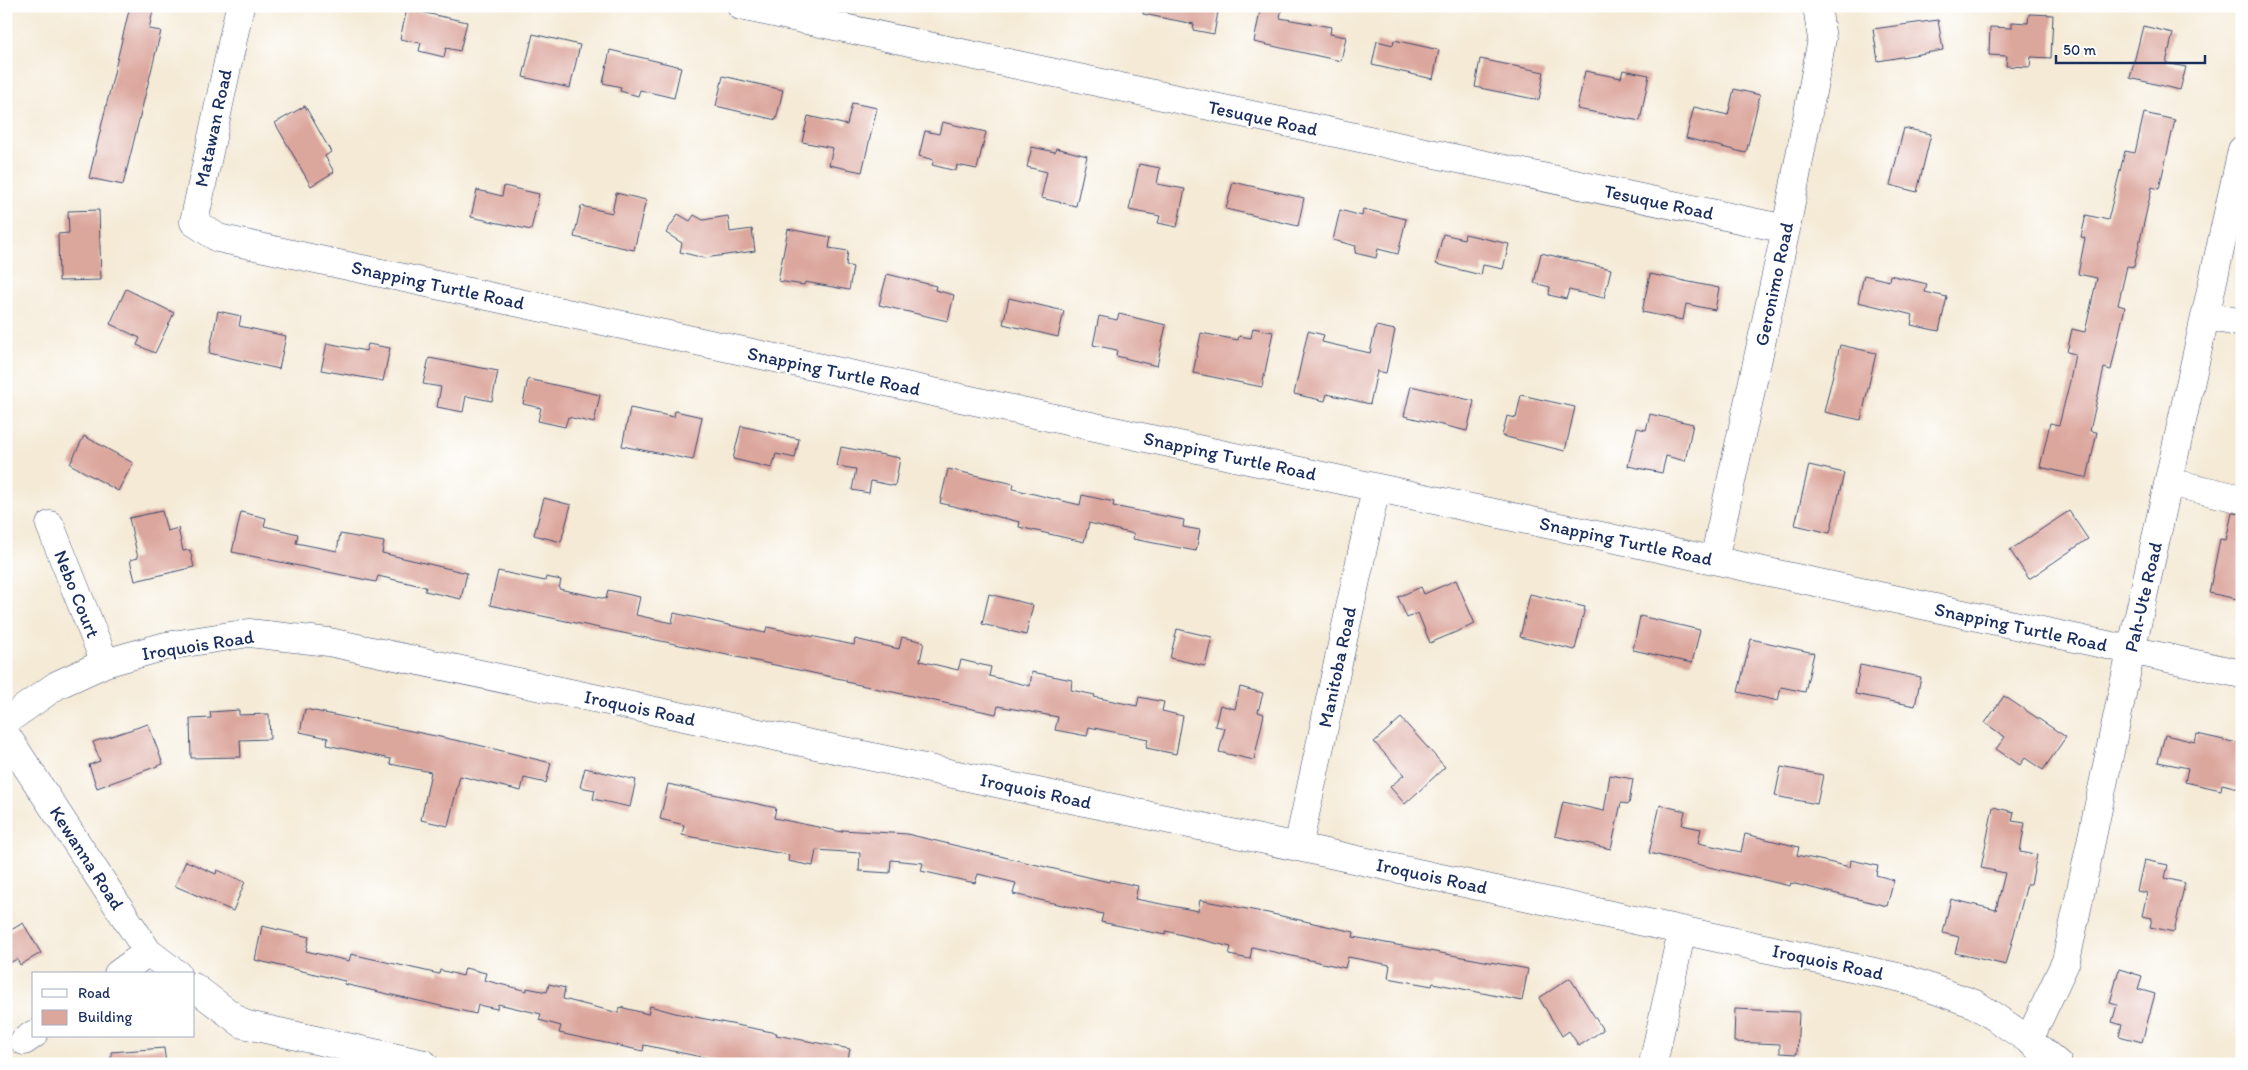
<svg xmlns="http://www.w3.org/2000/svg" width="2248" height="1070" viewBox="0 0 2248 1070" font-family="Itim,sans-serif">
<style>
.building{fill:#dba69c}
.lines{fill:none;stroke-linecap:round;stroke-linejoin:round}
.minor-casing{stroke:#3c4b70;stroke-width:29}
.minor{stroke:#fff;stroke-width:28}
.labels{text-anchor:middle;dominant-baseline:central;stroke-width:4.5;stroke-linejoin:round;paint-order:stroke}
.street-label{font-size:19px;fill:#1b2f5e;stroke:#fff}
</style>
<rect width="100%" height="100%" fill="#fff"/>
<filter id="ink" filterUnits="userSpaceOnUse"><feTurbulence type="fractalNoise" baseFrequency=".02" numOctaves="2"/><feDisplacementMap in="SourceGraphic" scale="10" xChannelSelector="R" yChannelSelector="G"/><feConvolveMatrix kernelMatrix="1 2 1 2 8 2 1 2 1" color-interpolation-filters="sRGB"/></filter>
<filter id="wash" filterUnits="userSpaceOnUse"><feTurbulence type="fractalNoise" baseFrequency=".0096" numOctaves="4" result="noise"/><feDisplacementMap in="SourceGraphic" scale="20" xChannelSelector="R" yChannelSelector="G"/><feGaussianBlur stdDeviation="1.12" result="paint"/><feColorMatrix in="noise" values="0 0 0 0 0 0 0 0 0 0 0 0 0 0 0 0 0 1.4 0 .05"/><feComposite in="paint" operator="in"/></filter>
<g filter="url(#wash)">
<rect width="100%" height="100%" fill="#f4ead6"/>
<g id="blocks">
<path class="building" d="M 130,6 L 154,6 L 149,29 L 161,31 L 123,185 L 89,178 Z
M 1144,6 L 1219,6 L 1214,34 L 1193,30 L 1194,24 L 1143,14 Z
M 1261,6 L 1282,6 L 1280,18 L 1331,27 L 1330,34 L 1346,37 L 1341,61 L 1254,42 Z
M 407,9 L 467,22 L 460,51 L 446,48 L 444,57 L 419,51 L 421,43 L 400,39 Z
M 2029,14 L 2053,15 L 2051,58 L 2031,57 L 2030,67 L 2006,66 L 2007,56 L 1989,55 L 1990,27 L 2012,28 L 2012,22 L 2028,23 Z
M 1938,20 L 1943,50 L 1878,61 L 1873,29 Z
M 2143,26 L 2173,33 L 2166,63 L 2186,67 L 2180,90 L 2130,78 Z
M 533,34 L 580,45 L 570,88 L 523,77 Z
M 1394,40 L 1439,50 L 1433,79 L 1372,65 L 1377,41 L 1393,45 Z
M 610,50 L 681,67 L 674,98 L 640,90 L 638,96 L 620,91 L 621,87 L 603,83 Z
M 1480,59 L 1544,72 L 1539,100 L 1475,87 Z
M 1623,70 L 1649,75 L 1640,121 L 1577,109 L 1585,71 L 1621,78 Z
M 723,76 L 783,90 L 776,120 L 716,106 Z
M 1734,89 L 1760,95 L 1746,153 L 1686,138 L 1694,107 L 1728,115 Z
M 852,103 L 877,108 L 862,172 L 829,165 L 833,148 L 802,142 L 808,116 L 847,125 Z
M 305,106 L 331,152 L 325,156 L 334,172 L 311,186 L 275,123 Z
M 2144,113 L 2175,120 L 2159,189 L 2152,187 L 2134,267 L 2127,266 L 2118,305 L 2125,307 L 2111,370 L 2104,368 L 2090,431 L 2097,432 L 2087,478 L 2040,467 L 2050,423 L 2059,425 L 2070,381 L 2075,354 L 2067,352 L 2072,329 L 2085,332 L 2097,278 L 2078,274 L 2085,238 L 2081,237 L 2086,215 L 2108,220 L 2125,151 L 2135,153 Z
M 942,122 L 986,132 L 977,169 L 957,165 L 956,171 L 932,165 L 934,160 L 919,156 L 925,131 L 939,134 Z
M 1904,128 L 1931,134 L 1917,192 L 1890,185 Z
M 1032,147 L 1055,152 L 1056,148 L 1087,156 L 1076,206 L 1041,198 L 1047,172 L 1027,167 Z
M 1139,164 L 1160,168 L 1157,184 L 1185,189 L 1177,227 L 1158,223 L 1160,216 L 1129,210 Z
M 1233,182 L 1304,198 L 1298,226 L 1226,209 Z
M 504,186 L 539,194 L 531,230 L 471,217 L 477,190 L 502,196 Z
M 616,193 L 646,200 L 634,250 L 574,237 L 581,206 L 612,213 Z
M 1363,209 L 1406,219 L 1398,254 L 1378,249 L 1376,258 L 1355,253 L 1356,246 L 1333,240 L 1340,210 L 1362,216 Z
M 99,210 L 101,280 L 59,281 L 58,234 L 69,233 L 68,211 Z
M 678,214 L 690,221 L 694,215 L 703,220 L 728,216 L 730,232 L 752,229 L 755,251 L 704,258 L 680,252 L 682,243 L 666,233 Z
M 788,229 L 831,237 L 829,248 L 848,251 L 846,265 L 853,267 L 849,290 L 805,282 L 804,285 L 778,281 Z
M 1443,234 L 1464,239 L 1465,234 L 1509,244 L 1503,269 L 1483,265 L 1481,275 L 1436,264 Z
M 1541,253 L 1611,269 L 1604,298 L 1569,290 L 1566,299 L 1549,295 L 1550,287 L 1534,283 Z
M 887,274 L 936,286 L 935,290 L 954,295 L 948,321 L 879,305 Z
M 1650,274 L 1719,288 L 1715,310 L 1686,304 L 1683,320 L 1642,312 Z
M 1864,275 L 1889,281 L 1890,275 L 1927,284 L 1925,292 L 1947,297 L 1939,331 L 1911,325 L 1913,315 L 1858,302 Z
M 126,289 L 174,313 L 155,353 L 137,345 L 140,338 L 110,324 Z
M 1009,298 L 1064,311 L 1058,337 L 1003,324 Z
M 218,311 L 241,316 L 239,326 L 286,336 L 279,369 L 209,353 Z
M 1119,314 L 1166,325 L 1157,366 L 1116,356 L 1117,350 L 1093,345 L 1099,316 L 1117,320 Z
M 1376,326 L 1395,330 L 1386,373 L 1377,371 L 1370,404 L 1327,394 L 1325,401 L 1294,394 L 1308,331 L 1324,335 L 1322,342 L 1370,353 Z
M 1253,328 L 1273,332 L 1262,387 L 1193,373 L 1201,333 L 1238,340 L 1239,336 L 1251,338 Z
M 327,343 L 366,351 L 368,344 L 390,348 L 383,381 L 321,370 Z
M 1840,345 L 1876,353 L 1861,420 L 1824,412 Z
M 429,358 L 498,371 L 492,401 L 466,396 L 463,412 L 437,407 L 441,387 L 423,384 Z
M 528,379 L 600,395 L 594,423 L 568,417 L 565,427 L 538,421 L 541,408 L 523,404 Z
M 1411,386 L 1474,401 L 1467,431 L 1404,416 Z
M 1521,395 L 1575,407 L 1565,451 L 1502,436 L 1507,416 L 1516,418 Z
M 630,408 L 674,417 L 675,411 L 702,417 L 693,460 L 622,446 Z
M 1650,414 L 1693,424 L 1685,461 L 1666,456 L 1662,473 L 1628,466 L 1637,428 L 1646,430 Z
M 741,426 L 799,439 L 795,458 L 776,454 L 772,468 L 733,459 Z
M 84,436 L 133,463 L 118,491 L 70,464 Z
M 841,447 L 900,458 L 895,486 L 871,481 L 869,493 L 852,490 L 856,469 L 837,466 Z
M 1809,465 L 1844,473 L 1830,533 L 1795,525 Z
M 948,469 L 1014,484 L 1013,489 L 1080,505 L 1082,495 L 1114,502 L 1113,506 L 1184,520 L 1183,527 L 1200,530 L 1196,551 L 1133,539 L 1134,534 L 1089,523 L 1084,542 L 1019,527 L 1020,522 L 940,503 Z
M 544,498 L 571,505 L 561,542 L 534,535 Z
M 162,511 L 167,531 L 178,528 L 183,551 L 190,550 L 194,567 L 135,581 L 130,560 L 138,558 L 129,518 Z
M 2069,511 L 2088,539 L 2029,579 L 2010,550 Z
M 241,512 L 266,518 L 264,526 L 298,534 L 296,543 L 337,551 L 340,534 L 384,542 L 382,553 L 467,573 L 461,599 L 425,591 L 426,587 L 378,576 L 376,582 L 232,552 Z
M 2232,513 L 2242,514 L 2242,600 L 2209,593 L 2220,539 L 2226,540 Z
M 498,571 L 545,581 L 546,577 L 561,580 L 559,589 L 606,599 L 608,590 L 640,597 L 636,615 L 672,623 L 674,613 L 765,633 L 767,627 L 854,645 L 855,639 L 899,649 L 902,637 L 924,642 L 920,661 L 958,670 L 961,660 L 991,667 L 989,676 L 1030,686 L 1032,672 L 1072,680 L 1071,690 L 1095,695 L 1094,697 L 1137,706 L 1139,697 L 1164,702 L 1162,711 L 1183,716 L 1176,754 L 1146,748 L 1148,739 L 1089,727 L 1087,736 L 1055,730 L 1058,717 L 998,706 L 996,714 L 846,682 L 846,680 L 490,605 Z
M 1456,580 L 1475,624 L 1430,643 L 1418,613 L 1407,618 L 1398,597 L 1421,587 L 1424,594 Z
M 989,594 L 1033,605 L 1026,635 L 982,624 Z
M 1530,594 L 1585,607 L 1575,650 L 1520,637 Z
M 1640,616 L 1700,630 L 1692,663 L 1633,650 Z
M 1177,629 L 1212,637 L 1205,666 L 1170,658 Z
M 1751,639 L 1814,653 L 1805,692 L 1781,687 L 1778,701 L 1738,692 Z
M 1860,665 L 1921,677 L 1915,706 L 1855,694 Z
M 1240,687 L 1263,693 L 1258,712 L 1264,714 L 1254,760 L 1219,752 L 1225,728 L 1215,726 L 1220,705 L 1235,709 Z
M 2004,696 L 2066,737 L 2043,770 L 2025,758 L 2020,765 L 1996,749 L 2005,737 L 1985,723 Z
M 305,709 L 474,744 L 551,763 L 546,783 L 524,778 L 521,791 L 460,776 L 448,826 L 421,820 L 431,772 L 390,764 L 391,759 L 327,745 L 328,738 L 300,732 Z
M 239,710 L 239,715 L 269,714 L 270,739 L 240,740 L 241,757 L 191,758 L 190,719 L 211,718 L 210,712 Z
M 1401,718 L 1445,767 L 1405,804 L 1390,787 L 1404,775 L 1374,742 Z
M 148,724 L 163,764 L 97,788 L 89,765 L 100,761 L 93,742 Z
M 2197,734 L 2242,744 L 2242,773 L 2238,788 L 2222,784 L 2221,790 L 2185,782 L 2188,768 L 2158,762 L 2165,735 L 2195,742 Z
M 1781,767 L 1823,775 L 1817,804 L 1775,796 Z
M 585,768 L 636,780 L 630,807 L 593,799 L 595,790 L 580,787 Z
M 1610,775 L 1633,779 L 1629,804 L 1621,803 L 1611,849 L 1555,836 L 1563,802 L 1604,811 Z
M 668,784 L 776,808 L 774,818 L 842,832 L 842,830 L 907,834 L 1109,882 L 1110,880 L 1138,886 L 1135,899 L 1198,911 L 1200,900 L 1268,913 L 1354,932 L 1353,937 L 1528,969 L 1522,1001 L 1433,983 L 1432,986 L 1388,978 L 1390,965 L 1348,957 L 1345,968 L 1252,947 L 1250,959 L 1229,955 L 1231,947 L 1166,931 L 1165,935 L 1101,922 L 1103,914 L 1013,894 L 1016,883 L 978,874 L 975,883 L 921,871 L 923,863 L 891,860 L 890,873 L 859,871 L 860,853 L 816,850 L 813,866 L 788,861 L 789,855 L 682,835 L 684,825 L 660,819 Z
M 1660,805 L 1685,811 L 1682,825 L 1701,829 L 1698,843 L 1741,852 L 1745,834 L 1799,847 L 1797,855 L 1850,867 L 1851,860 L 1878,866 L 1876,875 L 1894,880 L 1887,906 L 1791,883 L 1790,886 L 1649,853 Z
M 1993,807 L 2014,812 L 2012,821 L 2025,823 L 2020,852 L 2037,855 L 2031,884 L 2027,884 L 2006,965 L 1955,953 L 1959,937 L 1943,933 L 1951,899 L 1996,910 L 2005,873 L 1981,868 Z
M 2144,860 L 2168,865 L 2165,878 L 2185,883 L 2174,932 L 2150,927 L 2152,918 L 2142,916 L 2147,893 L 2137,891 Z
M 186,861 L 216,874 L 217,870 L 245,882 L 233,911 L 175,886 Z
M 23,923 L 41,953 L 20,965 L 17,959 L 6,965 L 6,933 Z
M 262,926 L 309,937 L 306,951 L 349,961 L 351,954 L 439,974 L 440,970 L 463,976 L 465,968 L 486,973 L 484,980 L 527,991 L 527,988 L 547,992 L 549,984 L 565,988 L 563,999 L 619,1013 L 620,1007 L 648,1014 L 650,1006 L 675,1013 L 777,1033 L 776,1035 L 850,1049 L 847,1064 L 735,1064 L 644,1045 L 643,1051 L 559,1033 L 561,1026 L 539,1020 L 541,1014 L 498,1004 L 497,1009 L 478,1005 L 476,1014 L 344,984 L 345,981 L 255,960 Z
M 2119,969 L 2142,976 L 2138,989 L 2155,994 L 2142,1042 L 2119,1036 L 2122,1025 L 2112,1022 L 2117,1005 L 2110,1003 Z
M 1570,978 L 1603,1030 L 1579,1046 L 1569,1031 L 1562,1036 L 1539,998 Z
M 1735,1009 L 1799,1012 L 1797,1054 L 1780,1053 L 1780,1044 L 1734,1042 Z
M 164,1048 L 166,1064 L 111,1064 L 111,1052 Z"/>
</g>
</g>
<g filter="url(#ink)">
<use href="#blocks" fill-opacity="0" stroke="#3c4b70" stroke-width="1"/>
<g class="lines">
<g class="minor-casing">
<path id="minor" d="M 240,6 L 194,222 L 218,238 L 2242,674
M 741,6 L 1786,229
M 2207,316 L 2242,323
M 2169,482 L 2242,499
M 50,525 L 105,663
M 1714,560 L 1786,229 L 1822,39 L 1817,6
M 6,721 L 57,685 L 105,663 L 166,646 L 249,633 L 329,642 L 1298,847 L 1902,978 L 1975,1004 L 2029,1040 L 2058,1064
M 6,735 L 148,952 L 177,974
M 1298,847 L 1376,488
M 118,974 L 148,952
M 194,987 L 243,1024 L 424,1064
M 2029,1040 L 2066,961 L 2131,651 L 2242,150
M 24,1041 L 34,1034
M 1653,1064 L 1682,930"/>
</g>
<use href="#minor" class="minor"/>
</g>
</g>
<g class="labels">
<g class="street-label">
<text transform="translate(1263 118) rotate(12)">Tesuque Road</text>
<text transform="translate(213 128) rotate(-78)">Matawan Road</text>
<text transform="translate(1659 202) rotate(12)">Tesuque Road</text>
<text transform="translate(1774 284) rotate(-78)">Geronimo Road</text>
<text transform="translate(438 285) rotate(12)">Snapping Turtle Road</text>
<text transform="translate(834 371) rotate(12)">Snapping Turtle Road</text>
<text transform="translate(1230 456) rotate(12)">Snapping Turtle Road</text>
<text transform="translate(1626 541) rotate(12)">Snapping Turtle Road</text>
<text transform="translate(77 594) rotate(68)">Nebo Court</text>
<text transform="translate(2143 597) rotate(-77)">Pah-Ute Road</text>
<text transform="translate(2021 627) rotate(12)">Snapping Turtle Road</text>
<text transform="translate(198 645) rotate(-9)">Iroquois Road</text>
<text transform="translate(1337 667) rotate(-78)">Manitoba Road</text>
<text transform="translate(640 708) rotate(12)">Iroquois Road</text>
<text transform="translate(1036 791) rotate(12)">Iroquois Road</text>
<text transform="translate(87 858) rotate(57)">Kewanna Road</text>
<text transform="translate(1432 876) rotate(12)">Iroquois Road</text>
<text transform="translate(1828 962) rotate(12)">Iroquois Road</text>
</g>
</g>
<rect width="2248" height="1070" fill="none" stroke="#fff" stroke-width="25"/>
<rect x="32" y="972" width="162" height="65" fill="#ffffff" stroke="#a4acbf"/>
<rect x="42" y="989" width="25" height="8" fill="#ffffff" stroke="#a4acbf"/>
<text x="78" y="998" font-size="15" fill="#1b2f5e">Road</text>
<rect x="42" y="1010" width="25" height="15" fill="#dba69c" stroke="#a4acbf"/>
<text x="78" y="1022" font-size="15" fill="#1b2f5e">Building</text>
<path d="M2056 55v8h149v-8" fill="none" stroke="#1b2f5e" stroke-width="2.5"/>
<text x="2063" y="55" font-size="15" fill="#1b2f5e" stroke="#ffffff" stroke-width="4" paint-order="stroke">50 m</text>
</svg>
